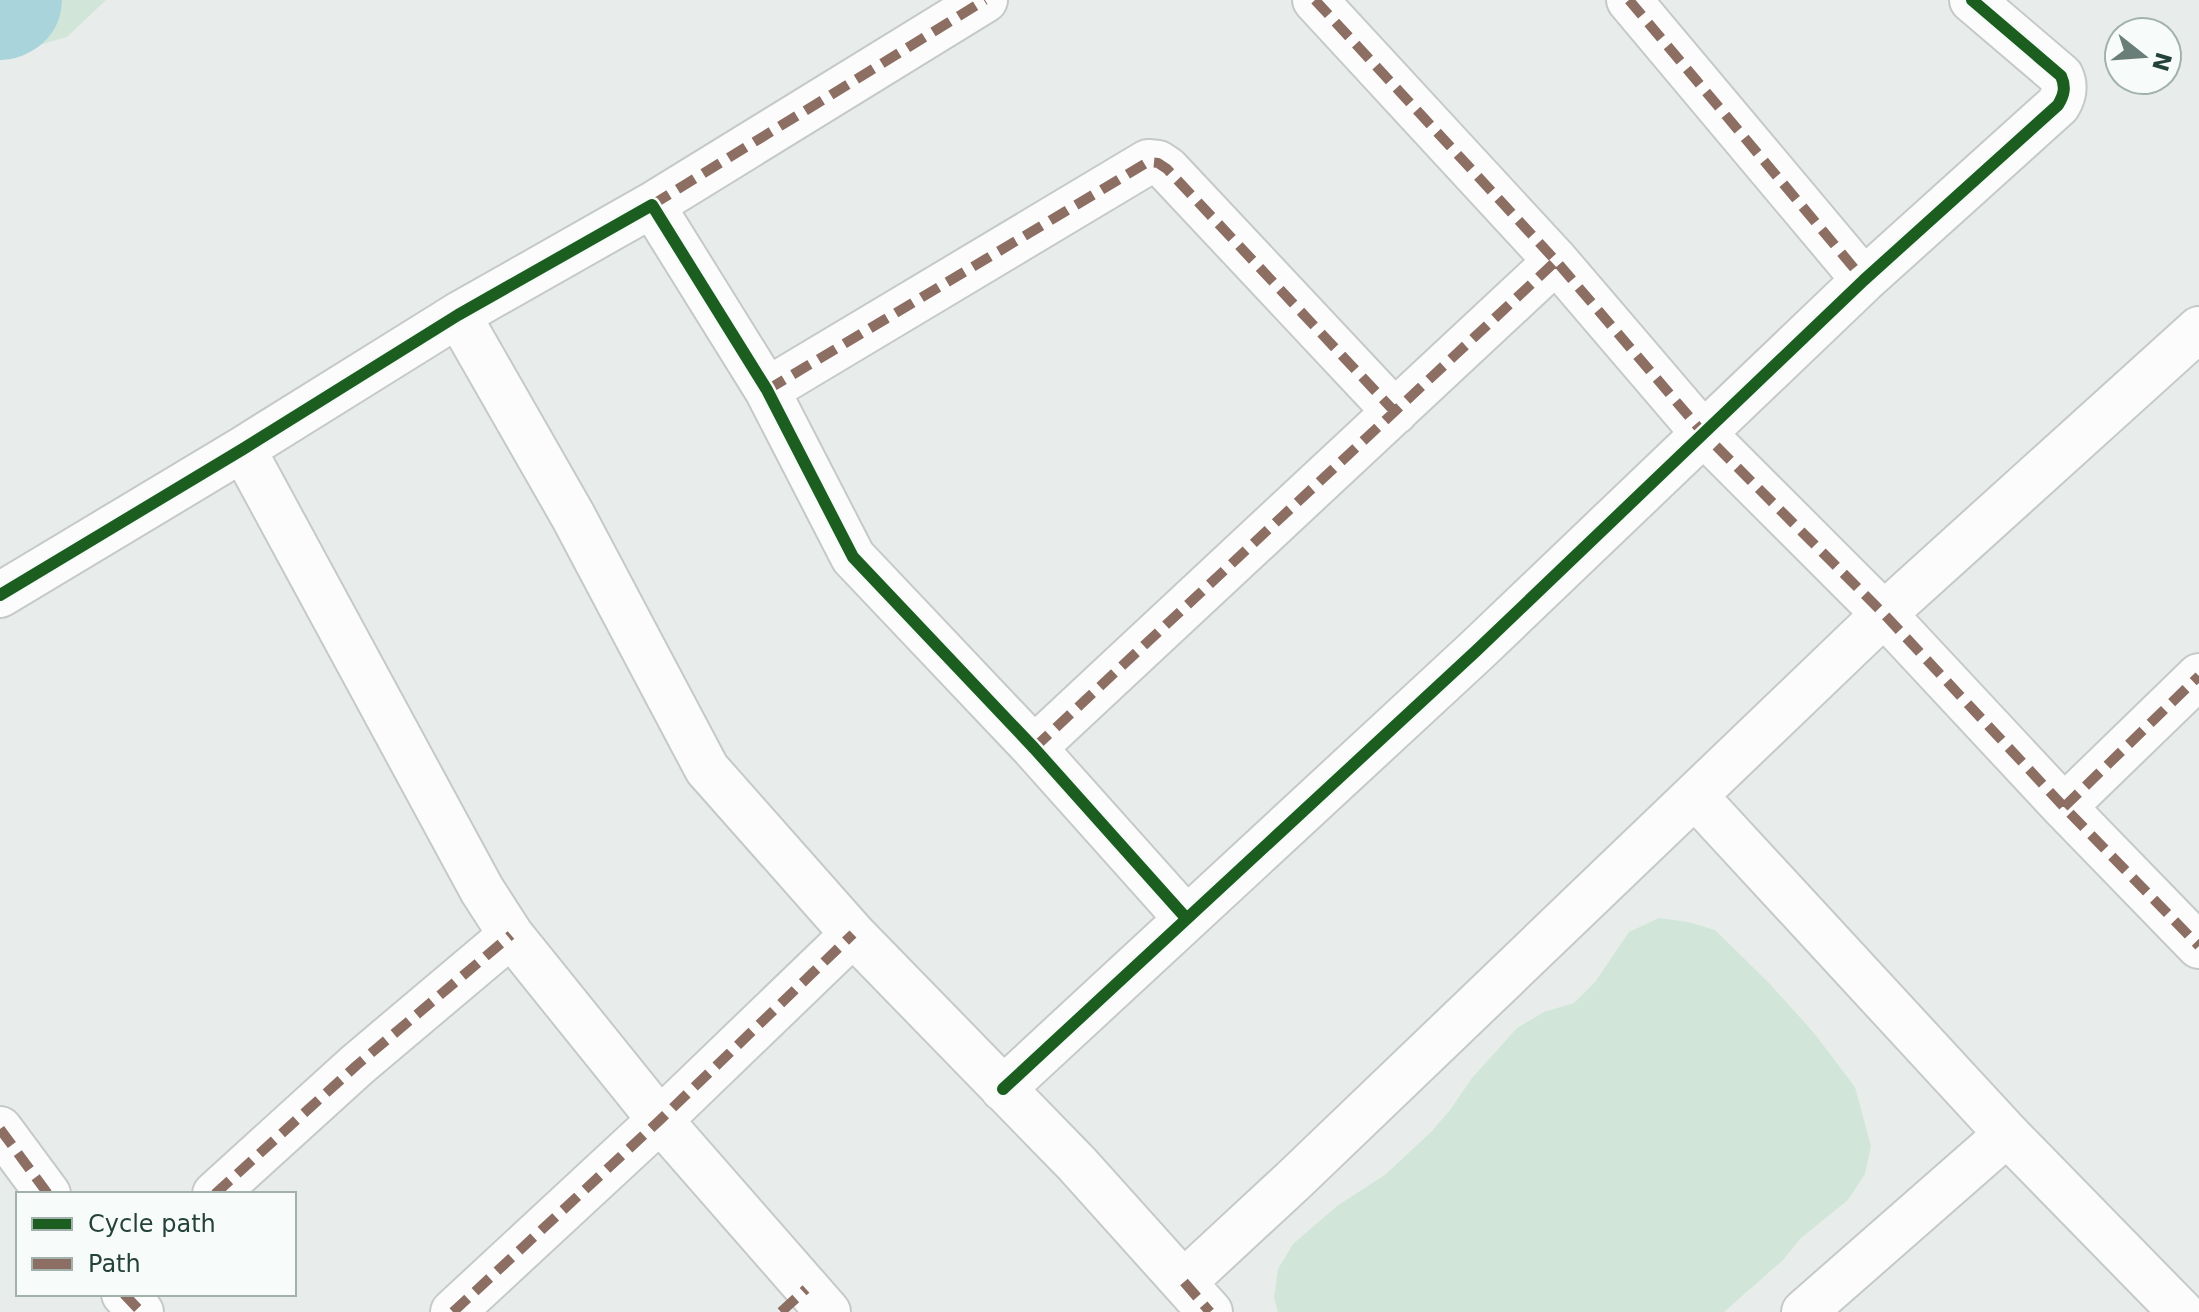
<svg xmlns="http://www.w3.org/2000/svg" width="2199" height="1312" viewBox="0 0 2199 1312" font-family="'DejaVu Sans',sans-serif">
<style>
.green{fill:#d1e6d8}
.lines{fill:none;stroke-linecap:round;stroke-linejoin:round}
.river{stroke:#a9d4db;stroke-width:116}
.minor-casing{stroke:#c5cac8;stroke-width:48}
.minor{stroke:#fcfcfc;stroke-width:44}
.quiet{stroke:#8d6e63;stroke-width:10;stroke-dasharray:20 10;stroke-linecap:butt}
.cycleway-casing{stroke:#f7fbf9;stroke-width:17}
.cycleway{stroke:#1b5e20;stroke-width:12}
</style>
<rect width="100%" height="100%" fill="#e8edeb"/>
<path class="green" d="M 0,0 L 106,0 L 67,37 L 0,56 Z
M 1659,918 L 1688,922 L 1715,930 L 1770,984 L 1814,1033 L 1855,1087 L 1871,1146 L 1865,1174 L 1848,1200 L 1801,1238 L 1783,1260 L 1724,1312 L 1278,1312 L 1274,1298 L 1278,1269 L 1293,1244 L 1337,1206 L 1386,1174 L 1432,1131 L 1450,1110 L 1472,1078 L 1517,1028 L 1544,1012 L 1574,1003 L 1595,982 L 1629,932 Z"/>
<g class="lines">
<path class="river" d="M 0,2 L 4,0"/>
<g class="minor-casing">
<path id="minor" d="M 1315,0 L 1556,261 L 1704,434 L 1884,614 L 2064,807 L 2199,946
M 1629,0 L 1864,280
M 652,205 L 985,0
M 458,315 L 573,516 L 707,769 L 853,934 L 1077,1164 L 1210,1312
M 767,390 L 1148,162 L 1158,163 L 1167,169 L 1395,412
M 243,449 L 482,890 L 511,935 L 660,1120 L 828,1312
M 0,595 L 243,449 L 458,315 L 652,205 L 767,390 L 853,557 L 1034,748 L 1186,918
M 1034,748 L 1556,261
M 1695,796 L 2007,1134 L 2181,1312
M 2064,807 L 2199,676
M 1003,1089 L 1476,651 L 1864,280 L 2058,105 C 2064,95 2066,87 2061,76 L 1972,0
M 0,1129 L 48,1194
M 215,1194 L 357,1065 L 511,935
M 1184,1282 L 1295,1179 L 1884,614 L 2199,329
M 124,1294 L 141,1312
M 453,1312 L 660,1120 L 853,934
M 1804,1312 L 2007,1134"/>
</g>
<use href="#minor" class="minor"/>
<path class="quiet" d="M 1315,0 L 1556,261 L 1704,434 L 1884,614 L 2064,807 L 2199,946
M 1629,0 L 1864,280
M 652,205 L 985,0
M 767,390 L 1148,162 L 1158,163 L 1167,169 L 1395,412
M 1034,748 L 1556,261
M 2064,807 L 2199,676
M 0,1129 L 48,1194
M 215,1194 L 357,1065 L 511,935
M 1184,1282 L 1210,1312
M 124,1294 L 141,1312
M 453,1312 L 660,1120 L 853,934
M 781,1312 L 806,1289"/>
<g class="cycleway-casing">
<path id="cycleway" d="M 0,595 L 243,449 L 458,315 L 652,205 L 767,390 L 853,557 L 1034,748 L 1186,918
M 1003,1089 L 1476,651 L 1864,280 L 2058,105 C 2064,95 2066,87 2061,76 L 1972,0"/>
</g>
<use href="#cycleway" class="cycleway"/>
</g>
<rect x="16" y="1192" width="280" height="104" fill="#f7fbf9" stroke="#a3b1ad" stroke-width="2"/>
<rect x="32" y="1218" width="40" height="12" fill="#1b5e20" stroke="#a3b1ad" stroke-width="2"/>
<text x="88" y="1232" font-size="24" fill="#24423a">Cycle path</text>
<rect x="32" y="1258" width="40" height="12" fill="#8d6e63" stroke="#a3b1ad" stroke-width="2"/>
<text x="88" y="1272" font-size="24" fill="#24423a">Path</text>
<g transform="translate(2143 56) rotate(107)"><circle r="38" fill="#f7fbf9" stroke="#a3b1ad" stroke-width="2"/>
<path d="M0-6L14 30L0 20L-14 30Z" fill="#697e78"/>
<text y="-12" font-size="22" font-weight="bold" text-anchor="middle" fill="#24423a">N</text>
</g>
</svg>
